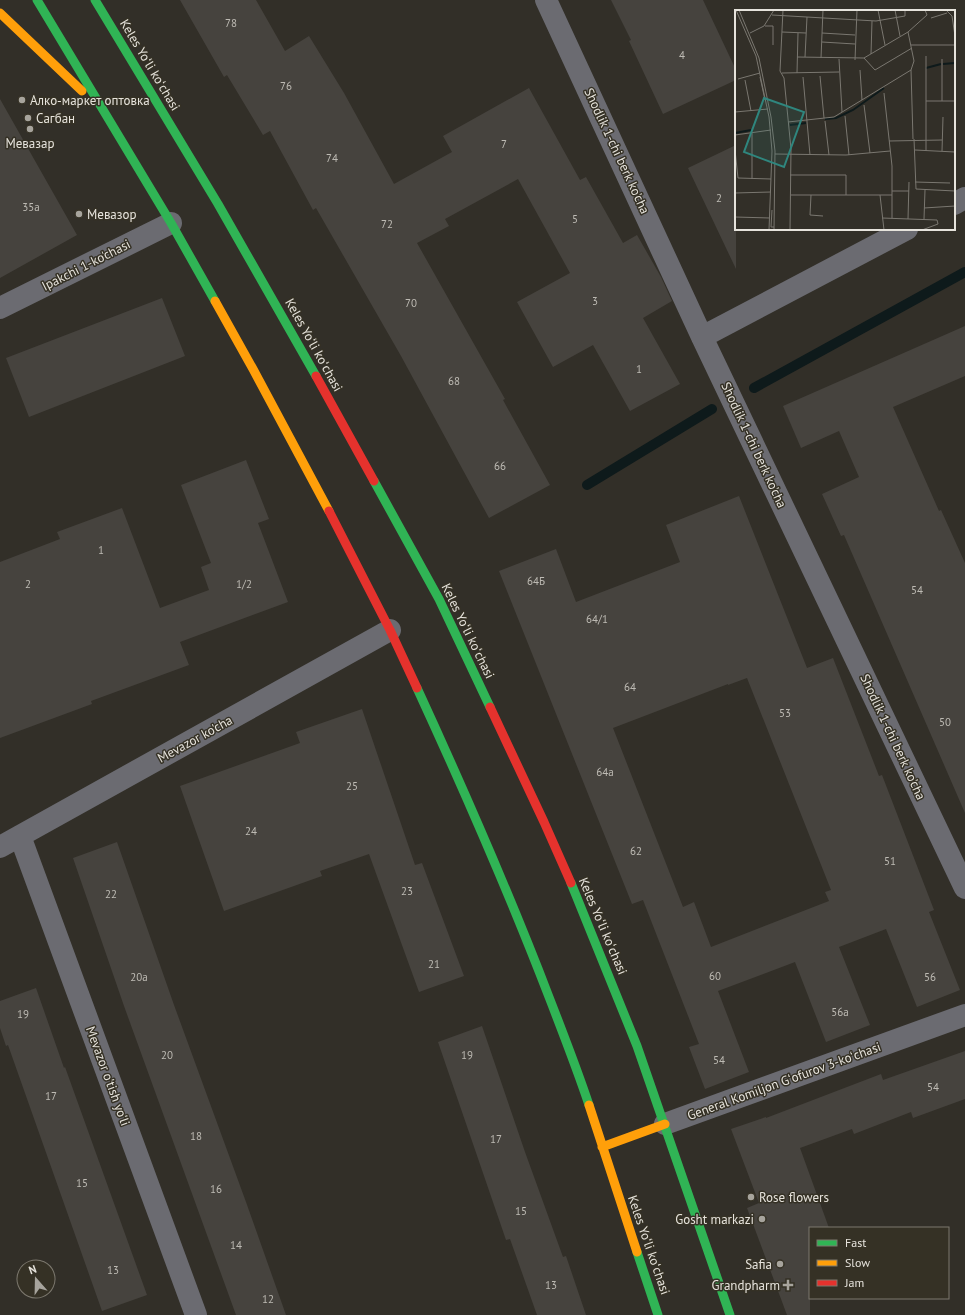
<svg xmlns="http://www.w3.org/2000/svg" width="965" height="1315" viewBox="0 0 965 1315" font-family="'PT Sans',sans-serif">
<style>
.lines{fill:none;stroke-linecap:round;stroke-linejoin:round}
.stream{stroke:#0e1a1b;stroke-width:10}
.building{fill:#46433e;fill-rule:evenodd}
.street{stroke:#6b6b71;stroke-width:22}
.fast{stroke:#30b455;stroke-width:9}
.slow{stroke:#ff9f0a;stroke-width:9}
.jam{stroke:#e5322d;stroke-width:9}
.poi-dot{fill:#a7a49d;stroke:#353125;stroke-width:1.5}
.labels{text-anchor:middle;dominant-baseline:central;stroke-width:3;stroke-linejoin:round;paint-order:stroke}
.number-label{font-size:11px;fill:#bebbb4}
.street-label{font-size:13px;fill:#e6e3dc;stroke:#353125}
.poi-label{font-size:13px;fill:#e6e3dc;stroke:#353125;text-anchor:start}
.inset-river{fill:none;stroke:#0e1a1b;stroke-width:2}
.inset-road{fill:none;stroke:#7a7770;stroke-width:1}
.view{fill:#2f867e;fill-opacity:0.15;stroke:#2f867e;stroke-width:2}
.inset-edge{fill:none;stroke:#e6e3dc;stroke-width:2}
</style>
<rect width="100%" height="100%" fill="#322f28"/>
<g class="lines">
<path class="stream" d="M 754,388 L 965,272
M 587,485 L 712,409"/>
</g>
<path class="building" d="M 180,0 L 256,0 L 285,51 L 309,36 L 344,93 L 394,184 L 452,152 L 443,136 L 529,88 L 580,180 L 586,177 L 623,243 L 637,235 L 661,277 L 672,301 L 643,318 L 680,384 L 630,411 L 593,345 L 553,367 L 517,302 L 570,273 L 518,179 L 445,219 L 449,226 L 417,243 L 505,399 L 503,400 L 550,485 L 489,518 L 401,356 L 316,208 L 313,210 L 270,131 L 263,135 L 227,75 L 224,77 Z
M 611,0 L 703,0 L 736,70 L 736,80 L 663,114 L 629,41 L 631,40 Z
M 0,99 L 77,235 L 0,278 Z
M 736,145 L 736,269 L 688,168 Z
M 162,298 L 185,356 L 29,417 L 6,358 Z
M 965,326 L 965,376 L 893,407 L 939,511 L 941,510 L 965,563 L 965,813 L 844,535 L 841,536 L 822,494 L 859,477 L 839,431 L 801,448 L 783,406 Z
M 246,460 L 269,519 L 258,523 L 288,602 L 180,642 L 189,665 L 91,701 L 92,704 L 0,738 L 0,562 L 60,539 L 57,532 L 122,508 L 160,608 L 209,590 L 201,567 L 211,563 L 181,485 Z
M 739,496 L 807,668 L 833,658 L 879,776 L 882,775 L 934,910 L 929,912 L 960,990 L 917,1007 L 886,929 L 839,947 L 870,1025 L 826,1042 L 795,962 L 718,991 L 749,1072 L 705,1089 L 689,1047 L 699,1044 L 643,900 L 632,904 L 499,571 L 556,549 L 576,602 L 680,562 L 666,525 ZM 747,678 L 831,890 L 825,892 L 829,901 L 711,947 L 694,902 L 683,907 L 613,728 L 728,684 L 728,685 Z
M 362,709 L 415,865 L 422,863 L 464,976 L 419,992 L 369,854 L 320,871 L 322,876 L 224,911 L 180,786 L 300,743 L 296,732 Z
M 117,842 L 174,1005 L 246,1202 L 286,1315 L 236,1315 L 124,1006 L 73,858 Z
M 36,988 L 64,1068 L 65,1067 L 147,1295 L 102,1311 L 8,1045 L 6,1046 L 0,1028 L 0,1001 Z
M 482,1026 L 525,1152 L 563,1257 L 566,1256 L 586,1315 L 537,1315 L 510,1239 L 506,1240 L 438,1042 Z
M 965,1051 L 965,1099 L 913,1118 L 911,1112 L 854,1134 L 852,1129 L 800,1148 L 829,1228 L 810,1228 L 810,1315 L 787,1315 L 747,1208 L 759,1203 L 731,1129 L 766,1117 L 766,1118 L 881,1074 L 883,1080 Z"/>
<g class="lines">
<path class="street" d="M 546,0 L 702,337 L 965,888
M 954,204 L 965,198
M 0,308 L 171,223
M 702,337 L 907,229
M 20,836 L 196,1315
M 0,847 L 390,630
M 665,1124 L 965,1015"/>
<path class="fast" d="M 37,0 L 171,223 L 215,301
M 95,0 L 218,204 L 316,376
M 374,481 L 439,599 L 490,707
M 417,688 C 464,790 509,893 549,997 C 563,1033 577,1069 589,1105
M 571,883 L 637,1046 L 730,1315
M 637,1252 L 658,1315"/>
<path class="slow" d="M 0,13 L 82,91
M 215,301 L 253,369 L 329,511
M 589,1105 L 637,1252
M 602,1147 L 665,1124"/>
<path class="jam" d="M 316,376 L 374,481
M 329,511 L 390,630 L 417,688
M 490,707 L 544,822 L 571,883"/>
</g>
<g class="poi-dot">
<circle cx="22" cy="100" r="4"/>
<circle cx="28" cy="118" r="4"/>
<circle cx="30" cy="129" r="4"/>
<circle cx="79" cy="214" r="4"/>
<circle cx="751" cy="1197" r="4"/>
<circle cx="762" cy="1219" r="4"/>
<circle cx="780" cy="1264" r="4"/>
<path d="M786 1279h4v4h4v4h-4v4h-4v-4h-4v-4h4z"/>
</g>
<g class="labels">
<g class="number-label">
<text x="231" y="23">78</text>
<text x="682" y="55">4</text>
<text x="286" y="86">76</text>
<text x="504" y="144">7</text>
<text x="332" y="158">74</text>
<text x="719" y="198">2</text>
<text x="31" y="207">35а</text>
<text x="575" y="219">5</text>
<text x="387" y="224">72</text>
<text x="595" y="301">3</text>
<text x="411" y="303">70</text>
<text x="639" y="369">1</text>
<text x="454" y="381">68</text>
<text x="500" y="466">66</text>
<text x="101" y="550">1</text>
<text x="536" y="581">64Б</text>
<text x="28" y="584">2</text>
<text x="244" y="584">1/2</text>
<text x="917" y="590">54</text>
<text x="597" y="619">64/1</text>
<text x="630" y="687">64</text>
<text x="785" y="713">53</text>
<text x="945" y="722">50</text>
<text x="605" y="772">64a</text>
<text x="352" y="786">25</text>
<text x="251" y="831">24</text>
<text x="636" y="851">62</text>
<text x="890" y="861">51</text>
<text x="407" y="891">23</text>
<text x="111" y="894">22</text>
<text x="434" y="964">21</text>
<text x="715" y="976">60</text>
<text x="139" y="977">20a</text>
<text x="930" y="977">56</text>
<text x="840" y="1012">56a</text>
<text x="23" y="1014">19</text>
<text x="167" y="1055">20</text>
<text x="467" y="1055">19</text>
<text x="719" y="1060">54</text>
<text x="933" y="1087">54</text>
<text x="51" y="1096">17</text>
<text x="196" y="1136">18</text>
<text x="496" y="1139">17</text>
<text x="82" y="1183">15</text>
<text x="216" y="1189">16</text>
<text x="521" y="1211">15</text>
<text x="236" y="1245">14</text>
<text x="113" y="1270">13</text>
<text x="551" y="1285">13</text>
<text x="268" y="1299">12</text>
</g>
<g class="street-label">
<text transform="translate(150 65) rotate(59)">Keles Yoʻli koʻchasi</text>
<text transform="translate(617 151) rotate(65)">Shodlik 1-chi berk ko'cha</text>
<text transform="translate(86 265) rotate(-27)">Ipakchi 1-ko'chasi</text>
<text transform="translate(314 345) rotate(61)">Keles Yoʻli koʻchasi</text>
<text transform="translate(754 445) rotate(65)">Shodlik 1-chi berk ko'cha</text>
<text transform="translate(468 631) rotate(64)">Keles Yoʻli koʻchasi</text>
<text transform="translate(893 737) rotate(65)">Shodlik 1-chi berk ko'cha</text>
<text transform="translate(195 739) rotate(-29)">Mevazor ko'cha</text>
<text transform="translate(603 926) rotate(67)">Keles Yoʻli koʻchasi</text>
<text transform="translate(108 1076) rotate(70)">Mevazor o'tish yo'li</text>
<text transform="translate(784 1081) rotate(-20)">General Komiljon Gʻofurov 3-koʻchasi</text>
<text transform="translate(649 1245) rotate(71)">Keles Yoʻli koʻchasi</text>
</g>
<g class="poi-label">
<text x="30" y="100">Алко-маркет оптовка</text>
<text x="36" y="118">Сагбан</text>
<text x="30" y="143" text-anchor="middle">Мевазар</text>
<text x="87" y="214">Мевазор</text>
<text x="759" y="1197">Rose flowers</text>
<text x="754" y="1219" text-anchor="end">Gosht markazi</text>
<text x="772" y="1264" text-anchor="end">Safia</text>
<text x="780" y="1285" text-anchor="end">Grandpharm</text>
</g>
</g>
<g transform="translate(735 10)">
<rect width="220" height="220" fill="#322f28"/>
<path class="inset-river" d="M 208,54 L 220,53M 191,58 L 206,54M 90,109 L 101,108 L 118,100 L 149,78M 55,115 L 71,113M 0,123 L 16,120"/>
<path class="inset-road" d="M 1,0 L 21,46 L 34,107 L 37,141 L 34,220M 4,0 L 24,48 L 36,107 L 40,141 L 39,220M 48,0 L 45,61 L 49,68 L 56,139 L 55,220M 143,0 L 150,35M 160,0 L 165,26M 211,0 L 217,6 L 220,26M 37,5 L 141,11 L 170,6 L 170,0M 196,8 L 212,3M 30,16 L 38,16 L 38,35M 47,22 L 71,23M 15,23 L 29,16 L 39,0M 87,23 L 120,25M 87,32 L 120,34M 176,35 L 220,35M 136,44 L 137,11M 191,46 L 191,141M 62,47 L 129,48 L 173,22 L 192,5 L 190,0M 70,47 L 72,7M 86,48 L 88,0M 129,48 L 140,60 L 177,38M 104,49 L 107,102M 207,49 L 207,91M 120,50 L 122,0M 125,60 L 127,90M 176,60 L 178,129M 47,63 L 104,62M 62,63 L 63,23M 85,66 L 89,108M 25,67 L 30,90M 68,67 L 75,145M 3,69 L 25,63M 10,70 L 16,101M 149,83 L 157,156 L 157,208M 191,91 L 220,91M 129,95 L 135,143M 0,102 L 33,99M 110,106 L 114,145M 90,111 L 94,145M 53,112 L 99,107 L 176,60 L 179,51 L 173,22M 17,123 L 17,169M 0,125 L 36,120M 179,129 L 181,179 L 220,181M 154,131 L 207,130M 0,140 L 3,168 L 36,169M 180,140 L 220,142M 207,141 L 208,107M 40,144 L 111,145 L 155,141M 55,165 L 111,165 L 111,185M 180,172 L 215,173M 157,181 L 174,181M 0,183 L 36,182M 56,185 L 157,185M 76,185 L 75,205 L 88,206M 145,185 L 149,220M 189,198 L 220,196M 37,200 L 36,217 L 39,217M 0,207 L 35,208M 147,208 L 202,210 L 203,214 L 187,220M 173,209 L 174,172M 189,209 L 190,180"/>
<path class="view" d="M 29,88 L 69,102 L 49,157 L 9,142 Z"/>
<rect width="220" height="220" class="inset-edge"/>
</g>
<rect x="809" y="1227" width="140" height="72" fill="#353125" stroke="#7c786e"/>
<rect x="817" y="1240" width="20" height="6" fill="#30b455" stroke="#7c786e"/>
<text x="845" y="1247" font-size="12" fill="#e6e3dc">Fast</text>
<rect x="817" y="1260" width="20" height="6" fill="#ff9f0a" stroke="#7c786e"/>
<text x="845" y="1267" font-size="12" fill="#e6e3dc">Slow</text>
<rect x="817" y="1280" width="20" height="6" fill="#e5322d" stroke="#7c786e"/>
<text x="845" y="1287" font-size="12" fill="#e6e3dc">Jam</text>
<g transform="translate(36 1279) rotate(340)"><circle r="19" fill="#353125" stroke="#7c786e"/>
<path d="M0-3L7 15L0 10L-7 15Z" fill="#a7a49d"/>
<text y="-6" font-size="11" font-weight="bold" text-anchor="middle" fill="#e6e3dc">N</text>
</g>
</svg>
